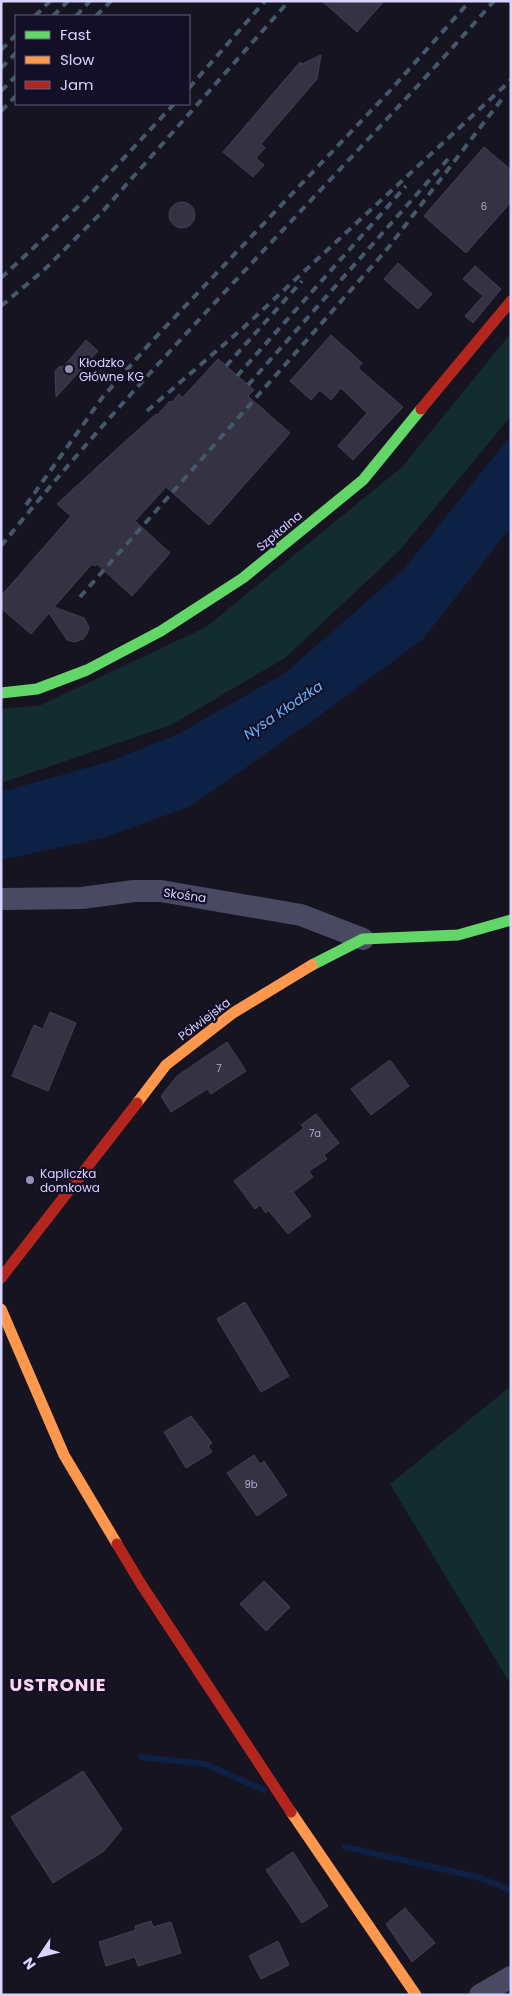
<svg xmlns="http://www.w3.org/2000/svg" width="512" height="1996" viewBox="0 0 512 1996" font-family="Poppins,sans-serif">
<style>
.green{fill:#132c2d}
.water{fill:#0d2144}
.lines{fill:none;stroke-linecap:round;stroke-linejoin:round}
.stream{stroke:#0d2144;stroke-width:6}
.building{fill:#343243;stroke:#433f54}
.street{stroke:#4a4962;stroke-width:22}
.fast{stroke:#63d668;stroke-width:11}
.slow{stroke:#ff974d;stroke-width:11}
.jam{stroke:#b3261e;stroke-width:11}
.rail{stroke:#43596b;stroke-width:4;stroke-dasharray:8 6;stroke-linecap:butt}
.poi-dot{fill:#9591b1;stroke:#130f26;stroke-width:2}
.labels{text-anchor:middle;dominant-baseline:central;stroke-width:4.5;stroke-linejoin:round;paint-order:stroke}
.number-label{font-size:10px;fill:#b0acd0}
.poi-label{font-size:12px;fill:#d9d4ff;stroke:#130f26;text-anchor:start}
.street-label{font-size:12px;fill:#d9d4ff;stroke:#130f26}
.water-label{font-size:14px;font-style:italic;fill:#62b6ff;stroke:#130f26}
.district-label{font-size:18px;font-weight:bold;letter-spacing:1px;fill:#ffd6f0;stroke:#130f26}
</style>
<rect width="100%" height="100%" fill="#161421"/>
<path class="green" d="M 511,333 L 511,416 L 399,551 L 285,658 L 171,725 L 1,783 L 1,709 L 41,705 L 206,627 L 402,467 Z
M 511,1386 L 511,1685 L 390,1484 Z"/>
<path class="water" d="M 511,435 L 511,527 L 423,639 L 319,716 L 191,806 L 103,838 L 1,860 L 1,792 L 111,761 L 178,734 L 285,673 L 404,569 Z"/>
<g class="lines">
<path class="stream" d="M 141,1757 L 205,1764 L 264,1790
M 345,1847 L 477,1877 L 511,1890"/>
</g>
<path class="building" d="M 322,1 L 384,1 L 357,32 Z
M 321,55 L 317,79 L 261,144 L 265,148 L 256,158 L 264,165 L 253,177 L 223,152 L 300,62 L 302,64 Z
M 484,147 L 511,170 L 511,202 L 466,253 L 424,216 Z
M169 215a13 13 0 1 1 26 0a13 13 0 1 1-26 0Z
M 398,263 L 432,294 L 418,309 L 384,279 Z
M 475,266 L 501,289 L 473,323 L 465,316 L 483,296 L 463,279 Z
M 331,335 L 362,363 L 358,368 L 403,407 L 353,460 L 338,446 L 367,413 L 341,388 L 331,400 L 320,390 L 311,400 L 290,381 Z
M 86,340 L 98,351 L 56,397 L 55,371 L 59,367 L 64,366 Z
M 218,359 L 254,390 L 248,396 L 290,433 L 209,525 L 166,487 L 135,521 L 170,553 L 132,596 L 97,564 L 95,566 L 92,564 L 54,607 L 84,618 L 89,627 L 87,634 L 83,639 L 75,642 L 67,640 L 49,613 L 31,634 L 1,608 L 1,596 L 71,516 L 57,504 L 119,447 L 156,414 L 157,415 L 170,401 L 172,402 L 179,394 L 182,398 Z
M 50,1012 L 76,1023 L 48,1091 L 12,1076 L 34,1025 L 43,1029 Z
M 227,1042 L 246,1071 L 211,1094 L 207,1089 L 171,1112 L 161,1096 L 177,1076 Z
M 390,1060 L 409,1086 L 371,1115 L 351,1089 Z
M 316,1114 L 339,1143 L 324,1155 L 327,1159 L 309,1171 L 313,1177 L 293,1192 L 311,1216 L 288,1234 L 268,1210 L 266,1213 L 260,1205 L 255,1209 L 234,1181 L 304,1128 L 301,1125 Z
M 245,1302 L 289,1376 L 261,1392 L 217,1319 Z
M 191,1416 L 212,1443 L 208,1446 L 212,1452 L 186,1468 L 164,1432 Z
M 254,1455 L 260,1464 L 264,1461 L 287,1495 L 257,1516 L 227,1473 Z
M 264,1581 L 290,1607 L 266,1631 L 240,1604 Z
M 83,1771 L 122,1829 L 104,1851 L 53,1883 L 11,1817 Z
M 293,1852 L 328,1906 L 302,1923 L 266,1870 Z
M 405,1908 L 435,1943 L 412,1962 L 386,1924 Z
M 151,1921 L 153,1927 L 171,1922 L 181,1953 L 138,1966 L 135,1957 L 106,1966 L 99,1942 L 136,1930 L 135,1926 Z
M 278,1941 L 289,1965 L 261,1979 L 249,1956 Z"/>
<g class="lines">
<path class="street" d="M 1,899 L 82,898 L 134,891 L 161,891 L 301,915 L 363,939
M 480,1995 L 511,1977"/>
<path class="fast" d="M 1,693 L 37,689 L 87,670 L 161,631 L 243,578 L 363,480 L 421,409
M 312,965 L 363,939 L 458,935 L 511,920"/>
<path class="slow" d="M 137,1103 L 166,1065 L 233,1013 L 312,965
M 1,1309 L 64,1455 L 117,1544
M 291,1812 L 416,1995"/>
<path class="jam" d="M 421,409 L 511,301
M 1,1278 L 137,1103
M 117,1544 L 141,1584 L 291,1812"/>
<path class="rail" d="M 35,16 L 50,1
M 53,16 L 68,1
M 76,16 L 90,1
M 96,16 L 111,1
M 1,50 L 16,35
M 1,68 L 16,53
M 189,88 L 265,1
M 1,91 L 16,76
M 1,111 L 16,96
M 1,278 L 84,201 L 174,104
M 1,306 L 44,270 L 103,211 L 289,1
M 226,366 L 302,281
M 237,376 L 406,186
M 248,385 L 448,159
M 147,411 L 243,328 L 511,80
M 26,505 L 102,398 L 152,341 L 387,94 L 470,1
M 1,546 C 155,355 332,185 494,1
M 80,597 L 388,248 L 505,95"/>
</g>
<g class="poi-dot">
<circle cx="69" cy="369" r="5"/>
<circle cx="30" cy="1180" r="5"/>
</g>
<g class="labels">
<g class="number-label">
<text x="484" y="206">6</text>
<text x="219" y="1068">7</text>
<text x="315" y="1133">7a</text>
<text x="251" y="1484">9b</text>
</g>
<g class="poi-label">
<text x="79" y="362">Kłodzko<tspan x="79" dy="14">Główne KG</tspan></text>
<text x="40" y="1173">Kapliczka<tspan x="40" dy="14">domkowa</tspan></text>
</g>
<g class="street-label">
<text transform="translate(279 531) rotate(-40)">Szpitalna</text>
<text transform="translate(185 895) rotate(8)">Skośna</text>
<text transform="translate(204 1019) rotate(-37)">Półwiejska</text>
</g>
<g class="water-label">
<text transform="translate(283 710) rotate(-34)">Nysa Kłodzka</text>
</g>
<g class="district-label">
<text x="58" y="1684">USTRONIE</text>
</g>
</g>
<rect width="512" height="1996" fill="none" stroke="#d9d4ff" stroke-width="5"/>
<rect x="15" y="15" width="175" height="90" fill="#130f26" stroke="#625e7d"/>
<rect x="25" y="31" width="25" height="8" fill="#63d668" stroke="#625e7d"/>
<text x="60" y="40" font-size="15" fill="#d9d4ff">Fast</text>
<rect x="25" y="56" width="25" height="8" fill="#ff974d" stroke="#625e7d"/>
<text x="60" y="65" font-size="15" fill="#d9d4ff">Slow</text>
<rect x="25" y="81" width="25" height="8" fill="#b3261e" stroke="#625e7d"/>
<text x="60" y="90" font-size="15" fill="#d9d4ff">Jam</text>
<g transform="translate(40 1956) rotate(235)" stroke="#130f26" stroke-width="4" paint-order="stroke">
<path d="M0-4L9 19L0 12L-9 19Z" fill="#d9d4ff"/>
<text y="-8" font-size="14" font-weight="bold" text-anchor="middle" fill="#d9d4ff">N</text>
</g>
</svg>
